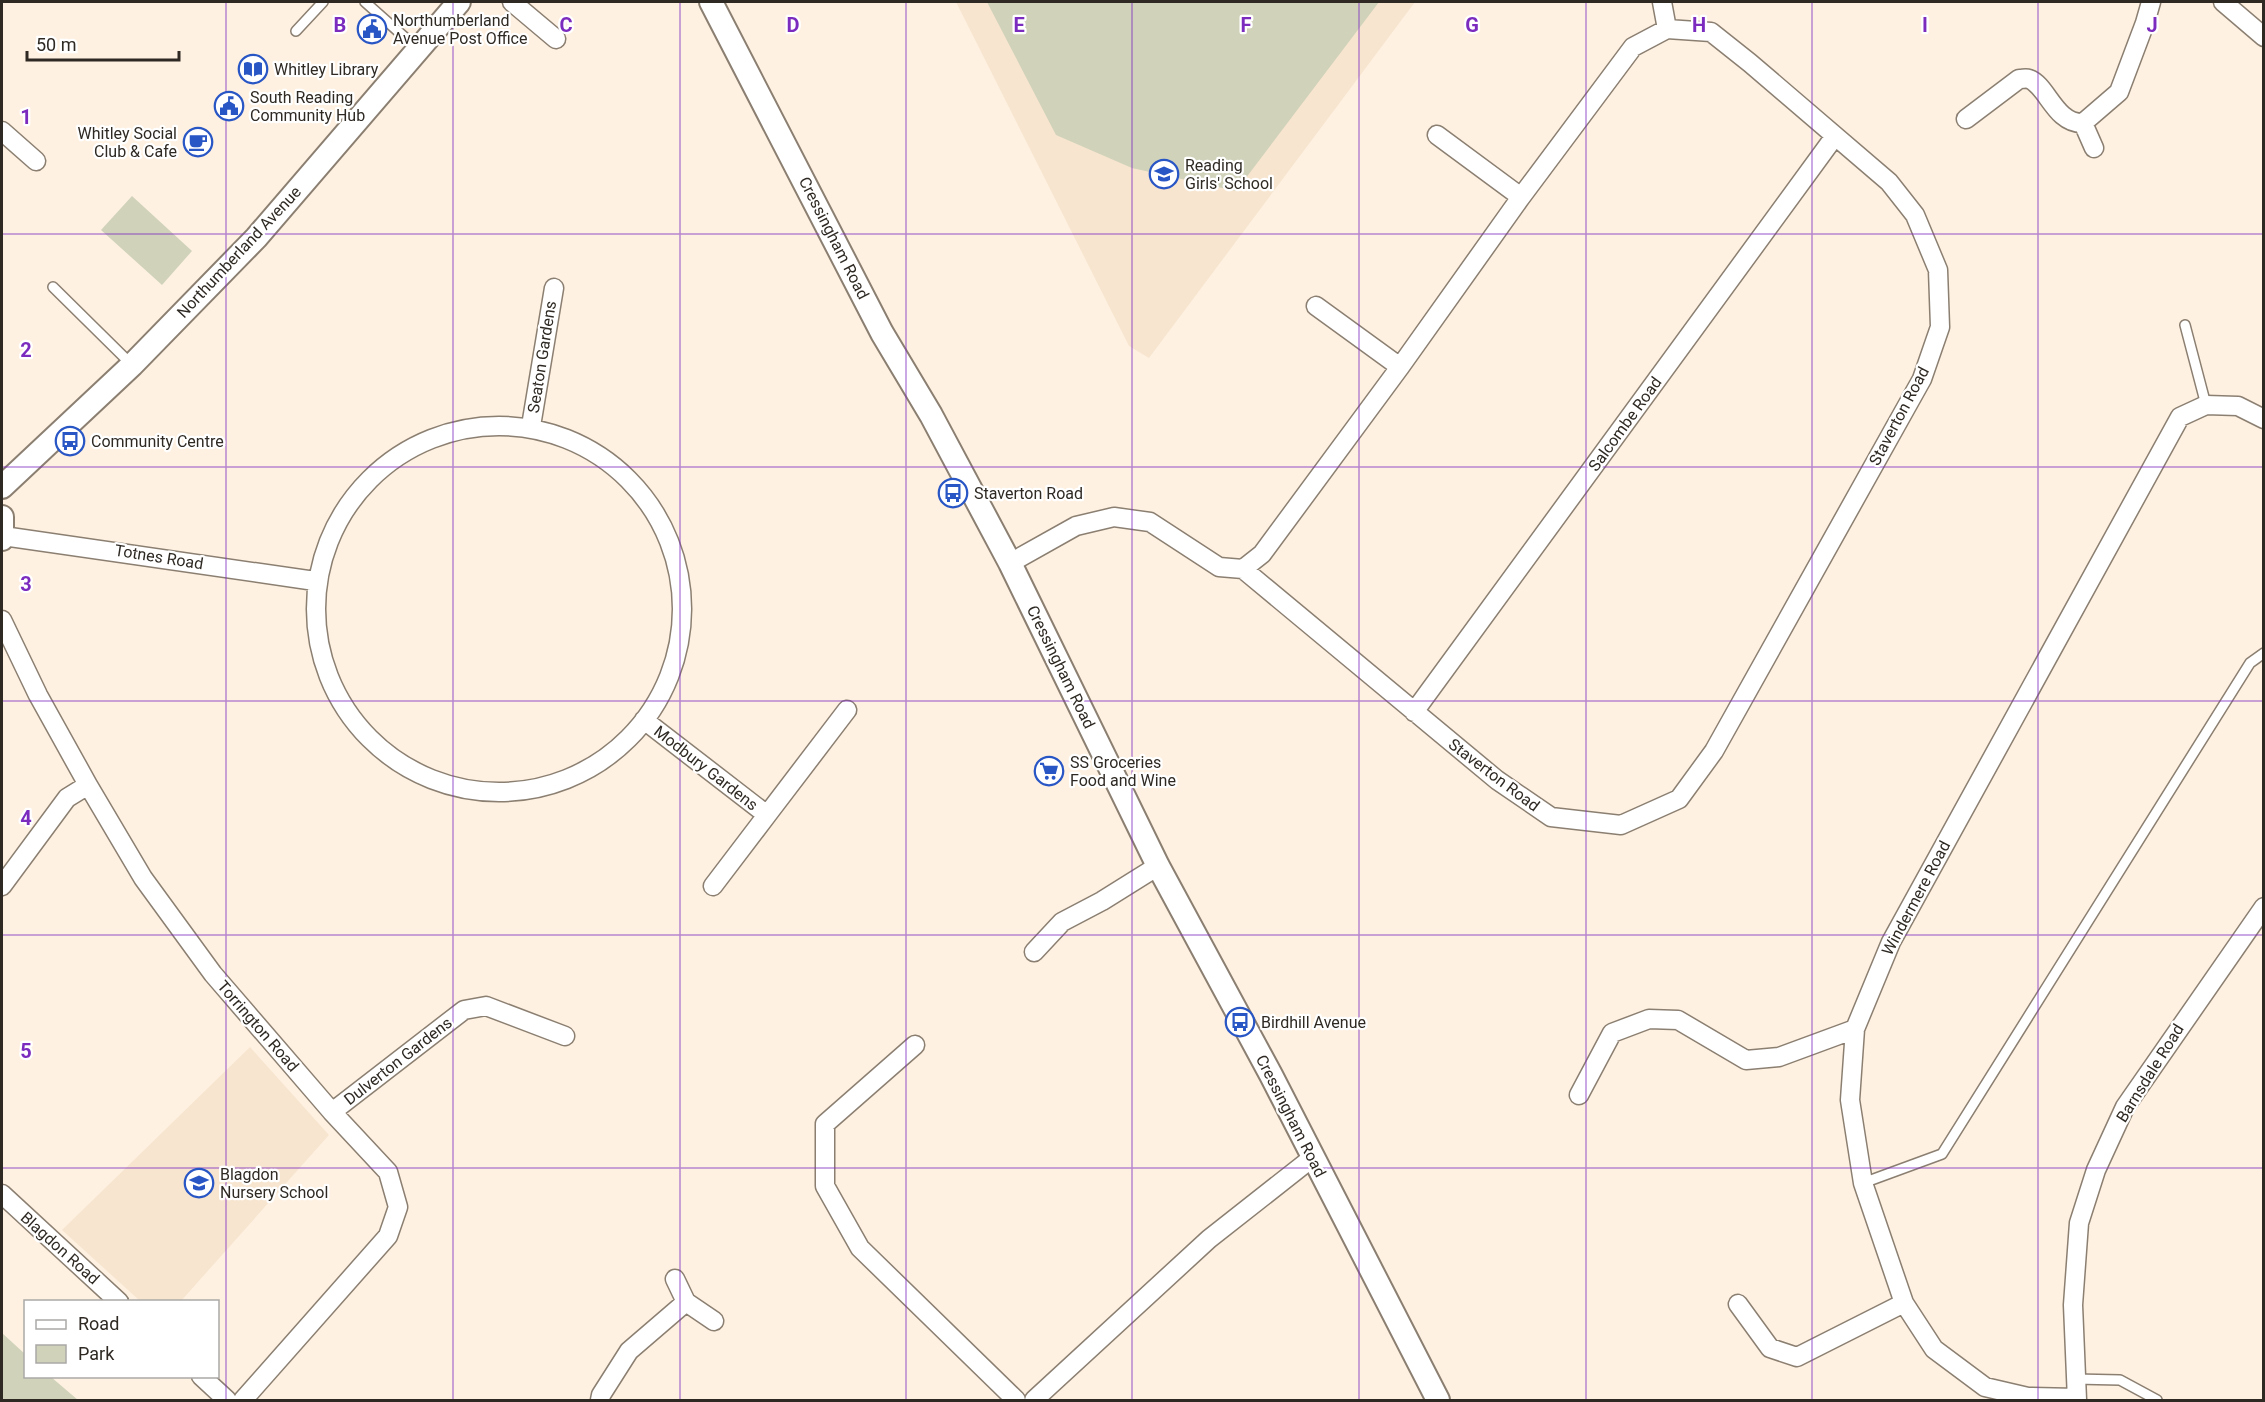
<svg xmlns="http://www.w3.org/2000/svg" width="2265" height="1402" viewBox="0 0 2265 1402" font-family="Roboto,sans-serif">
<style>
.built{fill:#f7e5cf}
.green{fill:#d0d2ba}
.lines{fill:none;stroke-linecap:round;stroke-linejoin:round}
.service-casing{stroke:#8b7f71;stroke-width:12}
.minor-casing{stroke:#8b7f71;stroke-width:21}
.tertiary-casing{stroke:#8b7f71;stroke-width:26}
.service{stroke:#fff;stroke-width:9}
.minor{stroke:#fff;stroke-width:18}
.tertiary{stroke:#fff;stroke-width:22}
.grid{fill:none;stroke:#7b2cbf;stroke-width:1.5;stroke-opacity:0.55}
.labels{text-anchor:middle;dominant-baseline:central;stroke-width:4.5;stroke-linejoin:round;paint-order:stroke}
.poi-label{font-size:16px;fill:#2e2923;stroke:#fff;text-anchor:start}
.street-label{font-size:16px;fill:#2e2923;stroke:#fff}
.grid-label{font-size:20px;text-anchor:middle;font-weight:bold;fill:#7b2cbf;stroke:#fff;stroke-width:4.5;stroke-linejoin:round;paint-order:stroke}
</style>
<rect width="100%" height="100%" fill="#fef1e1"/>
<path class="built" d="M 956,2 L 1415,2 L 1149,358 L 1129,346 Z
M 250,1047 L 329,1135 L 181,1301 L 140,1301 L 62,1230 Z"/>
<path class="green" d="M 987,2 L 1379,2 L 1236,191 L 1132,168 L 1056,135 Z
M 132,196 L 192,251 L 162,285 L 101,230 Z
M 2,1333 L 25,1354 L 26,1376 L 51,1377 L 78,1400 L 2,1400 Z"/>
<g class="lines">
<g class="service-casing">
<path id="service" d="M 365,2 L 418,49
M 296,31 L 323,2
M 53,287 L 132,365
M 2185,325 L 2206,405
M 1863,1183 L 1942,1154 L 2250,663 L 2264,653
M 2075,1379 L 2120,1380 L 2157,1400"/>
</g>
<g class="minor-casing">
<path id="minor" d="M 512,2 L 556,39
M 1662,2 L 1667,29
M 2223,2 L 2264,37
M 1966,119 L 2019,79 C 2023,79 2026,78 2029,79 C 2047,85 2055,124 2083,123
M 2,131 L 36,161
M 1437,135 L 1521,197
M 2094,148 L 2083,123 L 2119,92 L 2145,23 L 2151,2
M 1316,306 L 1400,367
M 531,426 L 554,288
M316 609a183 183 0 1 1 366 0a183 183 0 1 1-366 0Z
M 3,536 L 315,581
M 1010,563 L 1076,526 L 1114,517 L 1150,522 L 1219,567 L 1243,569 L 1497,780 L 1551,817 L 1621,825 L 1679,799 L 1714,751 L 1922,379 L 1940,327 L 1938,270 L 1915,215 L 1889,182 L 1750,63 L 1711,32 L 1667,29 L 1633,47 L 1521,197 L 1400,367 L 1262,554 L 1243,569
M 2,620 L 38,695 L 88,785 L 143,878 L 213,974 L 332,1112 L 388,1172 L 398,1207 L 388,1236 L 243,1400
M 1414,712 L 1835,136
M 644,720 L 767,815 L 847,710
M 2,886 L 67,798 L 88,785
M 713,886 L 767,815
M 1034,952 L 1062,922 L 1102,901 L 1158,866
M 915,1045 L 825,1124 L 825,1186 L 860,1248 L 1016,1400
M 1579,1095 L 1612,1033 L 1649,1019 L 1678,1020 L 1746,1060 L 1779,1057 L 1855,1029
M 332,1112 L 464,1010 L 486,1006 L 565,1036
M 2,1194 L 119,1302
M 675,1279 L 686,1302
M 1738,1304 L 1770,1348 L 1797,1357 L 1904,1303
M 201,1376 L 227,1400
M 2077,1398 L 2028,1397 L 1985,1387 L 1934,1349 L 1904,1303 L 1863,1183 L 1850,1100 L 1855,1029 L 1891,942 L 2180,417 L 2206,405 L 2238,406 L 2264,419
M 600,1400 L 601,1395 L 629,1351 L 686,1302 L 714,1321
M 1034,1400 L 1209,1239 L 1312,1158
M 2077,1400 L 2073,1305 L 2079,1223 L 2096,1170 L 2125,1107 L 2264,907"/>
</g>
<g class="tertiary-casing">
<path id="tertiary" d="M 711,2 L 882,333 L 931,415 L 1010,563 L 1158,866 L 1271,1075 L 1438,1400
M 2,487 L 132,365 L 256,238 L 459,2
M 2,517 L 2,539"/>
</g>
<use href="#service" class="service"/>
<use href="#minor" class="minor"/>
<use href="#tertiary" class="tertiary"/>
</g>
<path class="grid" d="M 226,2 L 226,1400M 453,2 L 453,1400M 680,2 L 680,1400M 906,2 L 906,1400M 1132,2 L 1132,1400M 1359,2 L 1359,1400M 1586,2 L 1586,1400M 1812,2 L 1812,1400M 2038,2 L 2038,1400M 2,234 L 2264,234M 2,467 L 2264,467M 2,701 L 2264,701M 2,935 L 2264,935M 2,1168 L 2264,1168"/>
<defs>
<g id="civic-ring" transform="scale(1.5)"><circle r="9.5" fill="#fff" stroke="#2956c5" stroke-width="1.5"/><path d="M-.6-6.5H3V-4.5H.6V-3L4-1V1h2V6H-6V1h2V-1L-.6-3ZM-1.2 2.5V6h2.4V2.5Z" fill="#2956c5"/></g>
<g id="library-ring" transform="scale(1.5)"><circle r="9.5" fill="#fff" stroke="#2956c5" stroke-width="1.5"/><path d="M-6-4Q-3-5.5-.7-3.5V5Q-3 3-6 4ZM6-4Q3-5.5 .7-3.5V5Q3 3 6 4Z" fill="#2956c5"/></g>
<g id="cafe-ring" transform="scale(1.5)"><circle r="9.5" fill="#fff" stroke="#2956c5" stroke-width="1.5"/><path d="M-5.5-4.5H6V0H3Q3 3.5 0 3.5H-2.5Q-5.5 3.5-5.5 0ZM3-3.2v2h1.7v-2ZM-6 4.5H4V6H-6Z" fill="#2956c5"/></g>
<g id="school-ring" transform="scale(1.5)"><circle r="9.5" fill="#fff" stroke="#2956c5" stroke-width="1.5"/><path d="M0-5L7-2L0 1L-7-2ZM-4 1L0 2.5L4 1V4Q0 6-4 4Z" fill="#2956c5"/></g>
<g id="bus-ring" transform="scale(1.5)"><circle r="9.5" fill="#fff" stroke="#2956c5" stroke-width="1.5"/><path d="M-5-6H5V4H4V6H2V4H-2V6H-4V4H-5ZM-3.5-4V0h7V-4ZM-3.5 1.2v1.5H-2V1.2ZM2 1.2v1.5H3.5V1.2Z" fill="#2956c5"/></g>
<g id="supermarket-ring" transform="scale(1.5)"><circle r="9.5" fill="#fff" stroke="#2956c5" stroke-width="1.5"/><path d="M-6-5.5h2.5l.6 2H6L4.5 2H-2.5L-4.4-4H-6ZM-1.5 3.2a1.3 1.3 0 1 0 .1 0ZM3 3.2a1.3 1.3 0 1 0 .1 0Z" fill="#2956c5"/></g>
</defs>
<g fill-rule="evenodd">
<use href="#civic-ring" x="372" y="29"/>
<use href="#library-ring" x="253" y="69"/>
<use href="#civic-ring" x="229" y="106"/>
<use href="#cafe-ring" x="198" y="142"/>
<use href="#school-ring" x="1164" y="174"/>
<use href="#bus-ring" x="70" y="441"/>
<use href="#bus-ring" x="953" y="493"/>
<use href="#supermarket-ring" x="1049" y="771"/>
<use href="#bus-ring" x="1240" y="1022"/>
<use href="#school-ring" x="199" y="1183"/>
</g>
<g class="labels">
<g class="poi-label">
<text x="393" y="20">Northumberland<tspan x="393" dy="18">Avenue Post Office</tspan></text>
<text x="274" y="69">Whitley Library</text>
<text x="250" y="97">South Reading<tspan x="250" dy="18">Community Hub</tspan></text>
<text x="177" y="133" text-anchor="end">Whitley Social<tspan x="177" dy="18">Club &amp; Cafe</tspan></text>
<text x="1185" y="165">Reading<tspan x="1185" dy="18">Girls' School</tspan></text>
<text x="91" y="441">Community Centre</text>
<text x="974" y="493">Staverton Road</text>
<text x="1070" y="762">SS Groceries<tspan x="1070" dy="18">Food and Wine</tspan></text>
<text x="1261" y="1022">Birdhill Avenue</text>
<text x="220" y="1174">Blagdon<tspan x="220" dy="18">Nursery School</tspan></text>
</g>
<g class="street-label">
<text transform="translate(834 238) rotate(63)">Cressingham Road</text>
<text transform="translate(239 252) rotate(-47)">Northumberland Avenue</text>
<text transform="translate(542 357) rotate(-81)">Seaton Gardens</text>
<text transform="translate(1899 416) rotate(-62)">Staverton Road</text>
<text transform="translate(1625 424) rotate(-54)">Salcombe Road</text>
<text transform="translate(159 557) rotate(9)">Totnes Road</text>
<text transform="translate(1061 667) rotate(64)">Cressingham Road</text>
<text transform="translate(706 768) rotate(38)">Modbury Gardens</text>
<text transform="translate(1494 775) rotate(37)">Staverton Road</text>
<text transform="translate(1916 898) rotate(-62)">Windermere Road</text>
<text transform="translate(258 1026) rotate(49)">Torrington Road</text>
<text transform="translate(398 1061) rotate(-38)">Dulverton Gardens</text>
<text transform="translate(2150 1073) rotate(-58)">Barnsdale Road</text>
<text transform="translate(1291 1116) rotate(63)">Cressingham Road</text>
<text transform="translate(60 1248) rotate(42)">Blagdon Road</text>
</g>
</g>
<g class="grid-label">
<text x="340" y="32">B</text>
<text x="566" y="32">C</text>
<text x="793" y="32">D</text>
<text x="1019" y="32">E</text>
<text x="1246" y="32">F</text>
<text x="1472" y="32">G</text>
<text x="1699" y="32">H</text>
<text x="1925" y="32">I</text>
<text x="2152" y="32">J</text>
<text x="26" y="124">1</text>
<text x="26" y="357">2</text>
<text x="26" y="591">3</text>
<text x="26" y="825">4</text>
<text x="26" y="1058">5</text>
</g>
<rect width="2265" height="1402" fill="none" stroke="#2e2923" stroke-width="6"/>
<rect x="24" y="1300" width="195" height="78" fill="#ffffff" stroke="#aba9a7" stroke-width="1.5"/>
<rect x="36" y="1320" width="30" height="9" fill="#ffffff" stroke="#aba9a7" stroke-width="1.5"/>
<text x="78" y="1330" font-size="18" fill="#2e2923">Road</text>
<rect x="36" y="1345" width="30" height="18" fill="#d0d2ba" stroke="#aba9a7" stroke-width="1.5"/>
<text x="78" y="1360" font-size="18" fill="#2e2923">Park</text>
<path d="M27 51v9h152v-9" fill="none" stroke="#2e2923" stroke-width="3"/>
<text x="36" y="51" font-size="18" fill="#2e2923" stroke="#ffffff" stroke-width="4.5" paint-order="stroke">50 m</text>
</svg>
